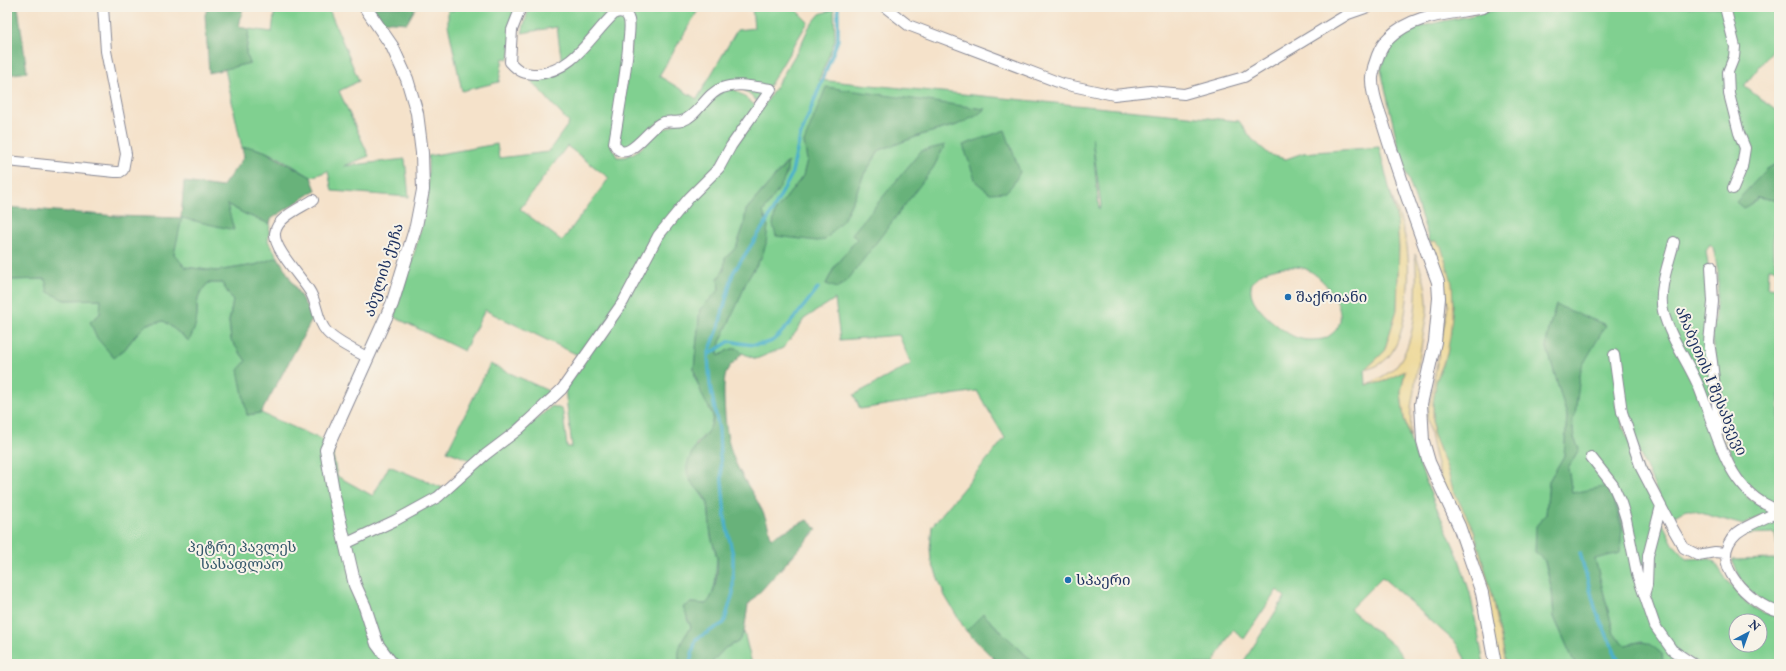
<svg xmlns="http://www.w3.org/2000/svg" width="1786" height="671" viewBox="0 0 1786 671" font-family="'IM FELL Double Pica','Noto Serif Georgian',serif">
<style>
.green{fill:#80d090;stroke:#4e8077;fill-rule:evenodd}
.forest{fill:#68b27a;stroke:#42706c}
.sand{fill:#eeda9e;stroke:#84847e}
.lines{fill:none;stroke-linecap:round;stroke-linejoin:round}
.stream{stroke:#4cb1cb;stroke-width:3.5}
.minor-casing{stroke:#888894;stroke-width:12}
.tertiary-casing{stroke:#888894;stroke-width:14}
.minor{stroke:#fff;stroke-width:10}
.tertiary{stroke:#fff;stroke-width:12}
.poi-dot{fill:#1f6fb2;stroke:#f7f3e8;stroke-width:1.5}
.labels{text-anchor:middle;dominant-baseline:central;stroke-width:4;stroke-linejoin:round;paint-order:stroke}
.street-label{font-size:15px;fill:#1b2f5e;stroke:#f7f3e8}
.poi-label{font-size:15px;fill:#1b2f5e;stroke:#f7f3e8;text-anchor:start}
.park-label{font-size:15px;fill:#34576a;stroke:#f7f3e8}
</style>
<rect width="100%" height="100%" fill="#f7f3e8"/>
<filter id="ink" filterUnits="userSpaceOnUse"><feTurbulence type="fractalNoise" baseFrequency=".025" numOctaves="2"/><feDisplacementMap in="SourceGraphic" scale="8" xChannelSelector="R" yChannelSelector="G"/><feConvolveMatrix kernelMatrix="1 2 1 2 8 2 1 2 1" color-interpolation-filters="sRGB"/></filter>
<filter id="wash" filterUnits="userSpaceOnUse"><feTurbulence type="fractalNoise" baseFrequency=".012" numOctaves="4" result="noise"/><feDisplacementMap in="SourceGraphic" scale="16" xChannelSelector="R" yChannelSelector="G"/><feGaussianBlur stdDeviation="0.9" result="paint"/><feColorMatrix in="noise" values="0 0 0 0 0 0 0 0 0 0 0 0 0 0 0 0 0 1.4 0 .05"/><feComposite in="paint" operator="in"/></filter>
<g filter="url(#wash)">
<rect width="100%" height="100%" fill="#f5e2ca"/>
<path class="green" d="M 275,7 L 328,7 L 359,81 L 339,91 L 369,156 L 344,166 L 405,159 L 409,197 L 332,191 L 328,171 L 311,177 C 290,165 267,146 242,148 L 225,69 L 249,63 L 246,53 L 249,29 L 272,32 Z
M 454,7 L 519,7 L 509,59 L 503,58 L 499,82 L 462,91 L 448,25 L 448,9 L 453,11 Z
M 529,7 L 700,7 L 659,76 L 697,99 L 737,30 L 754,28 L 752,7 L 793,7 L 808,22 L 759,103 L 736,83 L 684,119 L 660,121 L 627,149 L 618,147 L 634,20 L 621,9 L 562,64 L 557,27 L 522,33 Z
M 1508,7 L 1779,7 L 1779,42 L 1744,86 L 1779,113 L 1779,162 L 1767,169 L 1753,203 L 1758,197 L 1779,201 L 1773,241 L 1773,257 L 1779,269 L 1769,268 L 1768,287 L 1779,288 L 1779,505 C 1770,500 1760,496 1752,489 C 1741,480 1723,441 1725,427 L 1712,339 L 1718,286 L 1718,271 L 1713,247 L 1710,244 L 1706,251 L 1710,279 L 1711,379 L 1713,418 L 1747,497 L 1770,512 L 1743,525 L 1687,509 L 1669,519 L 1640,454 L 1621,400 L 1615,403 L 1627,437 L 1658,507 L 1645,584 L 1611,486 L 1651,619 L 1689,664 L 1663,664 L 1662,654 L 1642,641 L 1626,645 L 1614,634 L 1595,559 L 1572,494 L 1568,468 L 1579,449 L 1574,438 L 1572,421 L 1576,403 L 1581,368 L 1556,305 L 1550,325 L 1546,344 L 1567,416 L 1564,456 L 1549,481 L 1546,515 L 1536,526 L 1552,591 L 1554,617 L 1575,664 L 1506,664 L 1493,598 L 1474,531 L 1453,490 L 1447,468 L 1433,433 L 1433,403 L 1436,381 L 1447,354 L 1453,304 L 1435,241 L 1430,242 L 1400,155 L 1381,70 C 1391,31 1419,26 1454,19 C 1472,16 1490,11 1508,7 Z
M 834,9 L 835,40 L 819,80 L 1239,121 L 1252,139 L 1270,155 L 1286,159 L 1303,153 L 1379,147 L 1397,219 L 1399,248 L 1397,310 L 1384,352 L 1365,370 L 1366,385 L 1382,382 L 1405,371 L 1401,392 L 1404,418 L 1411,443 L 1432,497 L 1458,556 L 1470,593 L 1484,664 L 1468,664 L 1456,643 L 1382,577 L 1350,609 L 1396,648 L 1408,664 L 1242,664 L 1285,597 L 1277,590 L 1244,639 L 1233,629 L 1213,664 L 1035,664 L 983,614 L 966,631 L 945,596 L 931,560 L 930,548 L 932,526 L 1005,438 L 977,391 L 860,409 L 854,395 L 911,364 L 899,335 L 840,340 L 835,299 L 804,319 L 796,332 L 783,348 L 756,359 L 742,353 L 737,348 L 728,350 L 719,356 L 718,353 L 720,342 L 740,298 L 746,282 L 762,256 L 768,226 L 763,212 L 787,174 L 787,162 L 746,210 L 744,225 L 736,248 L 725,258 L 724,270 L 718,278 L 719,290 L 700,309 L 694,369 L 695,378 L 713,416 L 710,429 L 696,444 L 691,456 L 690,481 L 697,488 L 708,504 L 711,536 L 717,558 L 715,584 L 711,599 L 706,604 L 691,603 L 687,619 L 691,627 C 682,640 677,648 680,664 L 7,664 L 7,280 L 45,279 L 65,300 L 102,299 L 100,314 L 124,350 L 135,336 L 147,324 L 164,321 L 189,341 C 191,336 194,331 195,325 C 201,305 191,303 208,283 L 222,283 L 233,301 L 229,321 L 231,340 L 246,361 L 247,415 L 261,413 L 334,445 L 333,456 L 337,476 L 373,496 L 389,466 L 443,488 L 416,514 L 501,446 L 520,433 L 552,406 L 561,409 L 563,413 L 567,447 L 572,447 L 565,389 L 650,252 L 767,101 L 800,47 L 809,27 L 820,14 ZM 957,125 L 924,134 L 880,150 L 864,174 L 855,196 L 843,220 L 775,212 L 803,176 L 807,160 L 804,142 ZM 1092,137 L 1101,206 L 1099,209 ZM 945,145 L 933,168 L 826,284 L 835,266 L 857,239 ZM 1282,267 C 1290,267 1298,266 1306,269 C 1325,277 1354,315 1333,333 C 1330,335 1327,338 1323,339 C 1315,340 1306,341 1298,338 C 1290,336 1280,328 1273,322 C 1245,299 1239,275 1282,267 Z
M 619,14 L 626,22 L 622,81 L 611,145 L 617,157 L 624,157 L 632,154 L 640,149 L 658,131 L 670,127 L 723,91 L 734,89 L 756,106 L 708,177 L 657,231 L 648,243 L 618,303 L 582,357 L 485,310 L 464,351 L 394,317 L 416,247 L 428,195 L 428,156 L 497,144 L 499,158 L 548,152 L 569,123 L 531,80 L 549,75 ZM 567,146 L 609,178 L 562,241 L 520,209 Z
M 226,204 L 245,214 L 270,224 L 268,241 L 278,257 L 255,265 L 216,271 L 185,267 L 174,254 L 181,218 Z
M 490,364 L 553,393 L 475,462 L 447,451 Z
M 1779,516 L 1779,608 L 1758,599 L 1743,583 L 1732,560 L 1778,559 L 1775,533 L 1743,534 Z
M 1662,522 L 1673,544 L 1687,559 L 1708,558 L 1714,561 C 1729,583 1748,616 1779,615 L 1779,664 L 1698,664 L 1680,654 L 1659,628 L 1649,593 L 1651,555 L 1660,523 ZM 1736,621 L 1760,621 L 1760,645 L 1736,645 Z
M 744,632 L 752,664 L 715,664 L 713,661 L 725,648 L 738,642 Z"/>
<path class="forest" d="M 7,7 L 18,7 L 27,72 L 7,75 Z
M 208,7 L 243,7 L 239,27 L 249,29 L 246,53 L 250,63 L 209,73 L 205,15 Z
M 369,7 L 416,7 L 407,23 L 378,21 Z
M 826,87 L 985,109 L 976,116 L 957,125 L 924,134 L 880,150 L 864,174 L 855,196 L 843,220 L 825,240 L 817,241 L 776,236 L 773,225 L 775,212 L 803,176 L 807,160 L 804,142 Z
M 1005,130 L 1020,172 L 1014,183 L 1006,192 L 990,193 L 976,182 L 963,145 Z
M 945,145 L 933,168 L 847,281 L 837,288 L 826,284 L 835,266 L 857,239 L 852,234 L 921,151 Z
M 250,147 L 264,151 L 311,177 L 316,190 L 271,219 L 270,224 L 245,214 L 227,204 L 234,230 L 182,218 L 174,254 L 185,267 L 216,271 L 255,265 L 278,257 L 313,318 L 261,413 L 247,415 L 238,370 L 246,361 L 231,340 L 229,321 L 233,301 L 222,283 L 208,283 C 190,303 201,305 195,326 C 194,331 191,336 189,341 L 164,321 L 147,324 L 135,336 L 124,350 L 114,358 L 97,338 L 90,322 L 100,314 L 101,299 L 64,300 L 48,292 L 45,279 L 7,280 L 7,207 L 116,216 L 181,218 L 184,182 L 222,187 L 244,157 L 242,148 Z
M 788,162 C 786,185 775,193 763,212 L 768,226 L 766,244 L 762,256 L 746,282 L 740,298 L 720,342 L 718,353 L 719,356 L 728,350 L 737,348 L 742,353 C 738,359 734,362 730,366 C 723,374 724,389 724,399 C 725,423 727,448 739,470 C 751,493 767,511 771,538 L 807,520 L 817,529 L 748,605 L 744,632 L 738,642 L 725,648 L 713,661 L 715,664 L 680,664 C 676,648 682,641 691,627 L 683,607 L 691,603 L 706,604 C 716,595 718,572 717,558 C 716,550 712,542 711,535 C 709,525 710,514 708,504 C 704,491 688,485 687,471 C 686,448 713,434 713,417 C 713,412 707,405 705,401 C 700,391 696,380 694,369 L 700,309 L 719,290 L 718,278 L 724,270 L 725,258 L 736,248 L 744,225 L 746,210 Z
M 1779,162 L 1779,201 L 1758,197 L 1753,203 L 1743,208 L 1736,202 L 1767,169 Z
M 1556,305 L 1606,325 L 1581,368 L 1575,415 L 1572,421 L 1574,438 L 1579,449 L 1568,468 L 1572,493 L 1609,486 L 1622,528 L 1620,553 L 1595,559 L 1614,634 L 1626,645 C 1645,640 1647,641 1662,654 L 1663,664 L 1575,664 L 1554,617 L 1552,591 L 1545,561 L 1535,552 L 1536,526 L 1546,515 L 1549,481 L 1564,456 L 1567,416 L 1546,344 L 1550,325 Z
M 983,614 L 1035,664 L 999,664 L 966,631 Z"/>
<path class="sand" d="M 1392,197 C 1398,213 1404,229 1407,247 C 1411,274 1408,343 1384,361 C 1379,366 1371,368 1365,370 L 1384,352 L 1397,310 L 1399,248 L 1397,219 Z
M 1435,241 L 1441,246 L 1452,283 L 1453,304 L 1450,337 L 1447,354 L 1436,381 L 1433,403 L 1433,433 L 1447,468 L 1453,490 L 1474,531 L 1493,598 L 1506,664 L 1497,664 L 1484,594 L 1441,481 L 1432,444 L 1427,416 L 1448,305 L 1443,282 L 1430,242 Z
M 1415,254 C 1423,273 1428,291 1427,312 L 1411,408 L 1410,437 L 1404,418 L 1401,392 L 1405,371 L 1382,382 L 1366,385 C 1376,380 1387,375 1395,367 C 1418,343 1418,285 1415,254 Z"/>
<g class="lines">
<path class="stream" d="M 708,355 L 730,341 C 743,344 757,347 770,342 C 780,339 810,298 818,288
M 1580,553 L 1596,611 L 1620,664
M 693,664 L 690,662 L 696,639 L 724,623 L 733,593 L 733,556 L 725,518 L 720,456 L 719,430 L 710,385 L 708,355 L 718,329 L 733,273 L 767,221 L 791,176 L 800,137 L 838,40 L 838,7"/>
</g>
</g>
<g filter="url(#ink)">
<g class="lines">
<g class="minor-casing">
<path id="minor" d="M 885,7 L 908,25 L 1063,84 L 1114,95 L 1150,91 L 1184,94 L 1244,77 L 1348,14 L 1368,7
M 1725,7 L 1735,47 L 1734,57 L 1728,72 L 1729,94 L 1739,133 L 1745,148 L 1742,167 L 1733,189
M 7,161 L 115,172 L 120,172 L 123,170 L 126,154 L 106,51 L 103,7
M 313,200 C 301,208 277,217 275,233 C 273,248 300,276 309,290 C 318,303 316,320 327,332 C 337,343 355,350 368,358
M 1674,242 C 1669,263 1658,289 1663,311 C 1670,338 1687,360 1698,385 C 1715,425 1724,482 1765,504 C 1770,506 1774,510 1779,510
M 1711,266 L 1713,302 L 1709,342 L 1712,362 L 1720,430
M 1614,355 L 1622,412 L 1641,468 L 1673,529 L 1684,548 L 1698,555 L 1715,552 L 1726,553
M 1591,457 L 1613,485 L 1621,503 L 1626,519 L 1637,574 L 1655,626 L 1672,650 L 1693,664
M 1777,510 L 1773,514 C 1762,520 1747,525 1737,533 C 1705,562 1750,604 1779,612
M 345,544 L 396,520 L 438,497 L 485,455 L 518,430 L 562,389 L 623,302 L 658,236 L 689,198 L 719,168 L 731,146 L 771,89 C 755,87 737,82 722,88 C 706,93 699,115 682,121 C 676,123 667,120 661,123 C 649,127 625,169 614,143 C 619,112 625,80 628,48 C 628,40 631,28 629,20 C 627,13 622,11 615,13 C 591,35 574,71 537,74 C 524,74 519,72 510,62 L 512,30 L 521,7
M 1644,595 L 1647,585 L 1648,556 L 1661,506"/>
</g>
<g class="tertiary-casing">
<path id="tertiary" d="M 365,7 L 392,46 L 407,79 L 417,113 L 422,153 L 423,190 L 416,226 L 392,304 L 326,450 L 334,496 L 355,585 L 365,607 L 377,644 L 392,664
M 1483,7 C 1452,14 1414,13 1389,38 C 1380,46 1374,64 1372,77 C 1371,93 1379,111 1384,127 C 1400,179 1419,231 1438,282 L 1439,298 L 1435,342 L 1421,404 L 1423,441 L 1429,462 L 1459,526 L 1482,593 L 1495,664"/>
</g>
<use href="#minor" class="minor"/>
<use href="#tertiary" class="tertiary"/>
</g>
</g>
<g class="poi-dot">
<circle cx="1288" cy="297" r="4"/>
<circle cx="1068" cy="580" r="4"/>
</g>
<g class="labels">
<g class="street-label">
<text transform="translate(384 270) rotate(-72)">აბულის ქუჩა</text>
<text transform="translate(1711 381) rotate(67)">აჩაბეთის I შესახვევი</text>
</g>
<g class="poi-label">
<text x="1296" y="297">შაქრიანი</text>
<text x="1076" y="580">სპაერი</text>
</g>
<g class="park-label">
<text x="242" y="547">პეტრე პავლეს<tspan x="242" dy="17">სასაფლაო</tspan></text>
</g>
</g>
<rect width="1786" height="671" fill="none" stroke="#f7f3e8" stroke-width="24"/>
<g transform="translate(1748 633) rotate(41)"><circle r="19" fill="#f7f3e8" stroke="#9fa5b1"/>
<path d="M0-3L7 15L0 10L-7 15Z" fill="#1f6fb2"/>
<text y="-6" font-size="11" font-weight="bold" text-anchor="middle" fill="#1b2f5e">N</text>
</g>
</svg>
